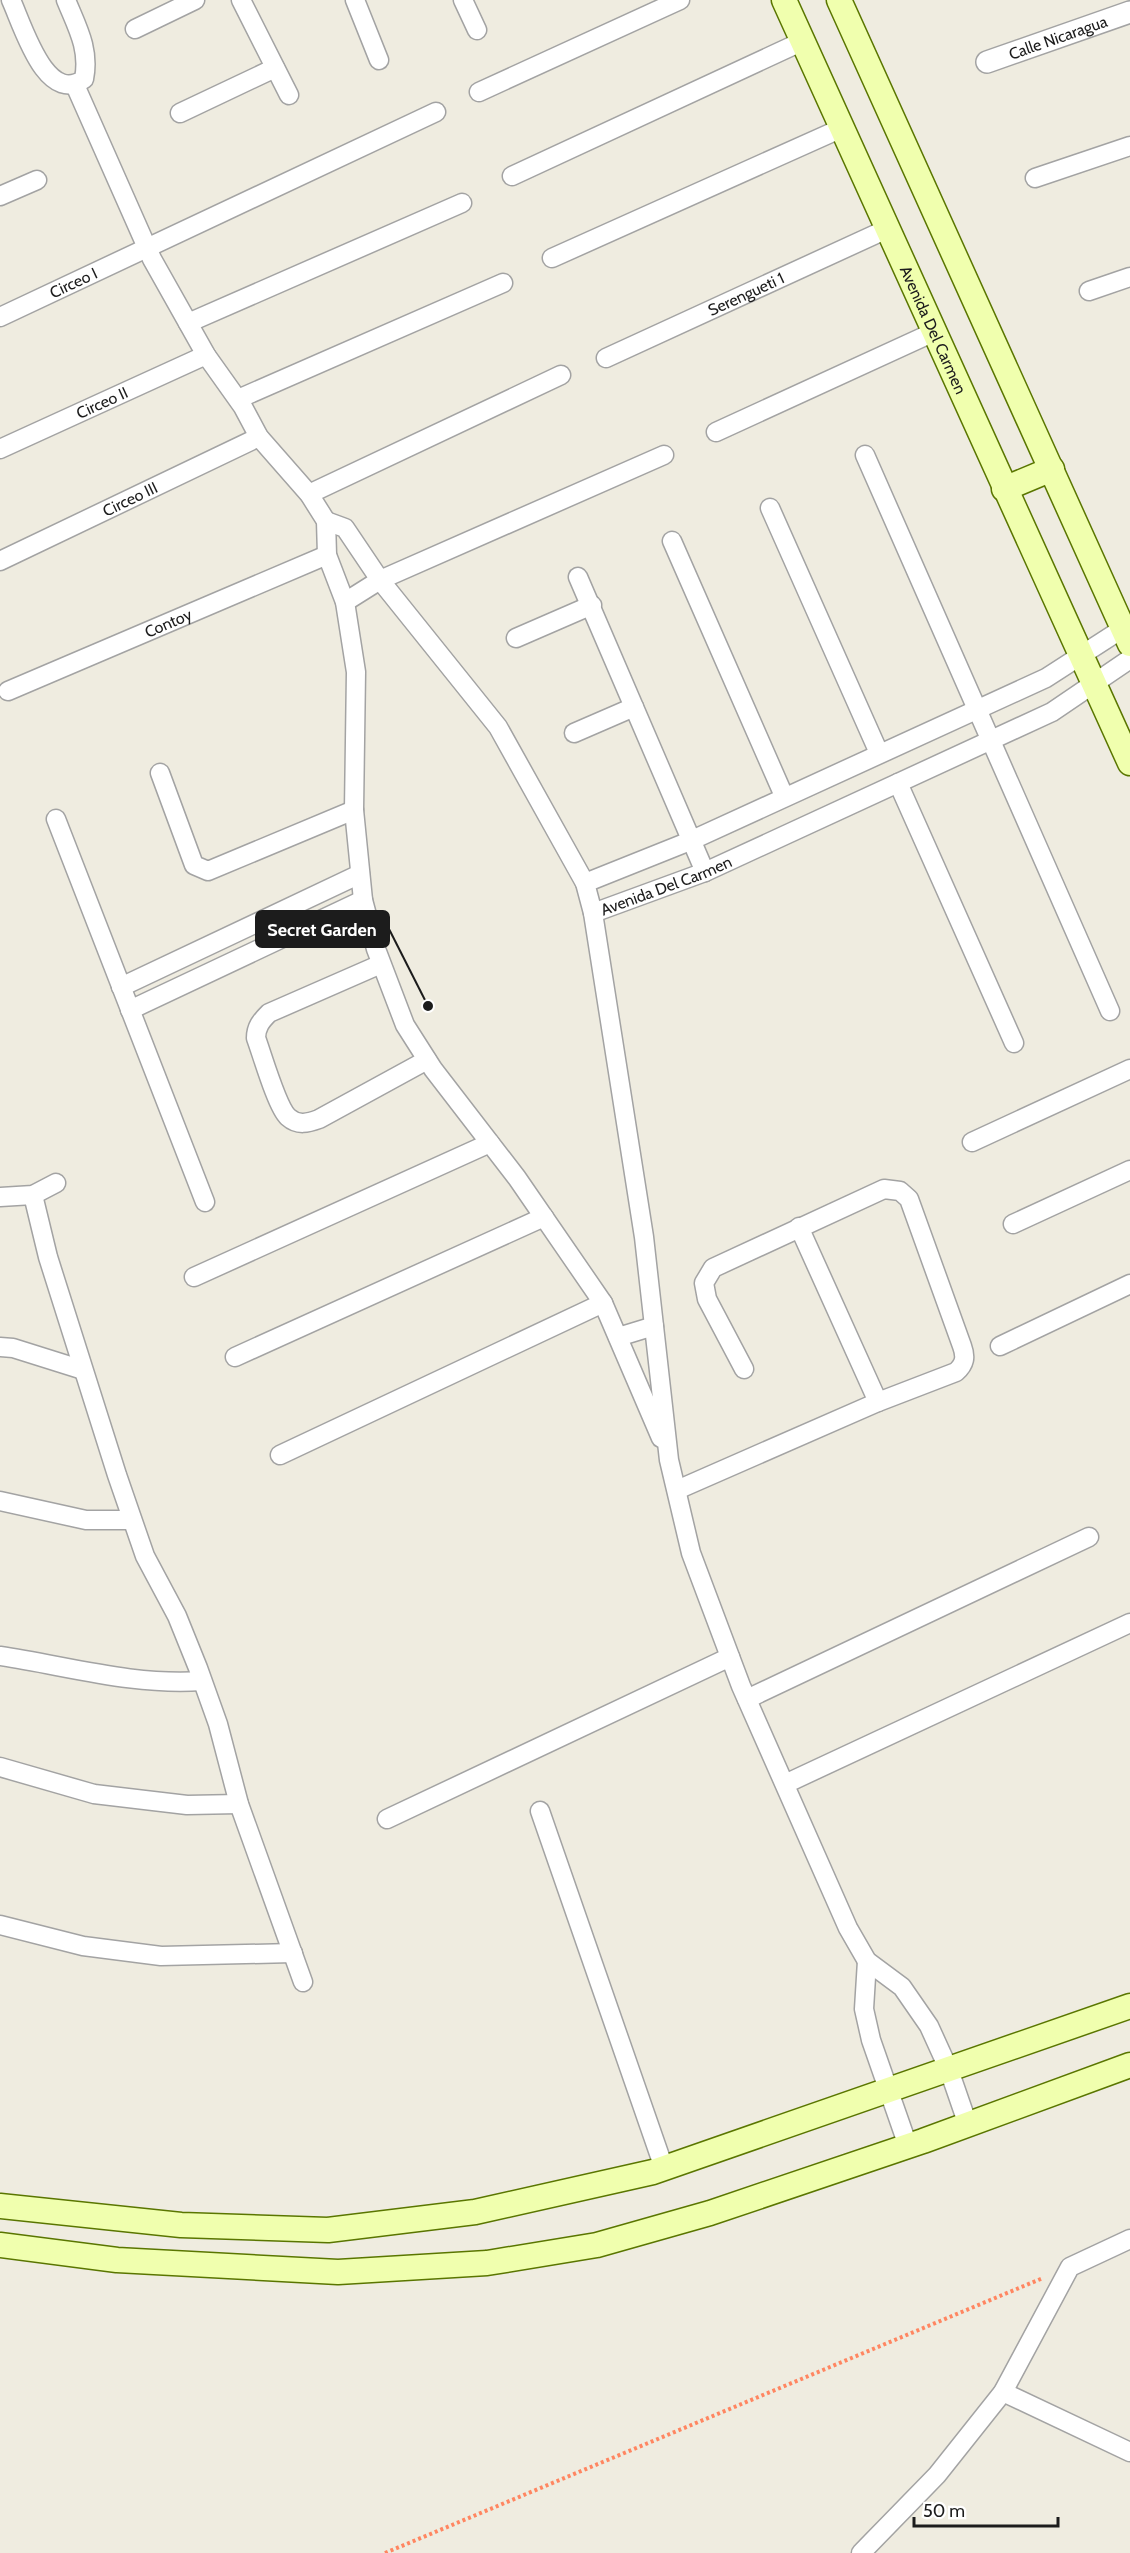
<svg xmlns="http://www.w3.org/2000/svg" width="1130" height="2553" viewBox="0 0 1130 2553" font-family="Cabin,sans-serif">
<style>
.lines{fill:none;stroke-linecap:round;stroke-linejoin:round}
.minor-casing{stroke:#a3a3a3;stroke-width:21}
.tertiary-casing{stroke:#a3a3a3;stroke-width:24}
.secondary-casing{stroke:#5a7600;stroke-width:27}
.path{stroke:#ff8661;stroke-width:4;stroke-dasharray:3 3;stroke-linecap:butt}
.minor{stroke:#fff;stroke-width:18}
.tertiary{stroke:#fff;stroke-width:21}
.secondary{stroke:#f0ffae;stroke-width:24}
.labels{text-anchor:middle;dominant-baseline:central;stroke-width:6;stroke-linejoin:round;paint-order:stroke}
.street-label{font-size:16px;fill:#1c1c1c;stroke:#fff}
.leader{fill:none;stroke:#1c1c1c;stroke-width:2}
.callout-dot{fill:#1c1c1c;stroke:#fff;stroke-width:2}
.callout{fill:#1c1c1c;stroke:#1c1c1c;stroke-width:2}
.callout-label{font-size:18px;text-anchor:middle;font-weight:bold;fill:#fff}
</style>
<rect width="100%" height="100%" fill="#efece0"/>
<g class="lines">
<g class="minor-casing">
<g id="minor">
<path d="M 11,0 C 23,26 46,106 84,79 C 90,49 77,27 66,0"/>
<path d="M 241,0 L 289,95"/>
<path d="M 355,0 L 379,60"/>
<path d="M 463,0 L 477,30"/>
<path d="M 135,29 L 195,0"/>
<path d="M 75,85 L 152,259 L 206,355 L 243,407 L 259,437 L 309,494 L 326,521 L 327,555 L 345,602 L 356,672 L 354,810 L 363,900 L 376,949 L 405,1025 L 433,1069 L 517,1178 L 603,1303 L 661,1438"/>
<path d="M 479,92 L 680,0"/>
<path d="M 180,113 L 275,68"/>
<path d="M 512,176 L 803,41"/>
<path d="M 1035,178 L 1130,146"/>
<path d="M 0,196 L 37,180"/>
<path d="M 552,258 L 842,128"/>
<path d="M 1089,291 L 1130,277"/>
<path id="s1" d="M 0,317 L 436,112"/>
<path d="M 188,323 L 462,203"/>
<path id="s2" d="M 606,358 L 887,229"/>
<path d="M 238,399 L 503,283"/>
<path d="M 716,432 L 934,332"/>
<path id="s3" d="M 0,449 L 206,355"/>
<path d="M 865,455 L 1110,1011"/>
<path d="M 309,494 L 561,375"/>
<path d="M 770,508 L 879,753"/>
<path d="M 326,521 L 345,528 L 380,580 L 498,727 L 585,883 L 593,913 L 644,1237 L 669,1460 L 691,1553 L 741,1686 L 848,1928 L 867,1961 L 902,1987 L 929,2026 L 949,2070 L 968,2125"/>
<path d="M 672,541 L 784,796"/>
<path id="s4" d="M 0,561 L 259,437"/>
<path d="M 578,577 L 705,872"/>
<path d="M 345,602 L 380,580 L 664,455"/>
<path d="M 516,638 L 592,605"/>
<path id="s5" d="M 8,691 L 327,555"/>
<path d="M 574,733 L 634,707"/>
<path d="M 160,773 L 194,865 L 208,871 L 354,810"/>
<path d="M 898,783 L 1014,1043"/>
<path d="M 56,819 L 205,1202"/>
<path d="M 585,883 L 690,841 L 1046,678 L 1122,629"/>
<path id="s6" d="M 593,913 L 705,872 L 1052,712 L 1130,659"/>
<path d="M 381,964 L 269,1013 C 261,1021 256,1027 256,1038 C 262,1054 277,1107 288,1117 C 298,1126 308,1123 319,1119 L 427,1060"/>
<path d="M 121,987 L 360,874"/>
<path d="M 130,1010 L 363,900"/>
<path d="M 972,1142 L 1130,1069"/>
<path d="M 33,1195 L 48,1257 L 117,1475 L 145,1556 L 177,1616 L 198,1668 L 218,1724 L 239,1804 L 303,1982"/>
<path d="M 0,1197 L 33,1195 L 56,1183"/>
<path d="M 1013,1224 L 1130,1170"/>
<path d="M 799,1227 L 878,1402"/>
<path d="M 194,1277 L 490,1143"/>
<path d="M 618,1337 L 654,1326"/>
<path d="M 1000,1346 L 1130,1284"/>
<path d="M 0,1347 L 13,1348 L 83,1370"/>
<path d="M 235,1357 L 544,1217"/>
<path d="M 280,1455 L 603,1303"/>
<path d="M 677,1490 L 878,1402 L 956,1372 C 965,1364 966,1357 962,1346 L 909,1199 L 900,1191 L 884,1189 L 713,1268 L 704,1283 L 707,1299 L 744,1369"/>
<path d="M 0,1501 L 86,1520 L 132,1520"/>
<path d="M 0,1656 C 67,1666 134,1686 202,1681"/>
<path d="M 747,1699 L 1089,1537"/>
<path d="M 0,1767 L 94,1794 L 187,1805 L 239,1804"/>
<path d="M 785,1784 L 1130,1623"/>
<path d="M 540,1811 L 664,2168"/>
<path d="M 387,1819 L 730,1657"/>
<path d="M 0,1925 L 83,1946 L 161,1956 L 293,1953"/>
<path d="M 867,1961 L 864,2009 L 871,2040 L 908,2146"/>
<path d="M 1003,2392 L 1130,2452"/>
<path d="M 861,2553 L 937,2475 L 1003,2392 L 1070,2267 L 1130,2239"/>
</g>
</g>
<g class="tertiary-casing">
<g id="tertiary">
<path id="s7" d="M 987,62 L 1130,12"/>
</g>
</g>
<g class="secondary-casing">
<g id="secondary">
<path id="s8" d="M 784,0 L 1130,763"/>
<path d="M 839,0 L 1130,644"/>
<path d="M 1004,489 L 1052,469"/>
<path d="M 0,2206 L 181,2225 L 328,2230 L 475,2212 L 653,2172 L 1130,2006"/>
<path d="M 0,2245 L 117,2260 L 338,2272 L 487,2263 L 597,2245 L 710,2213 L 923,2141 L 1130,2065"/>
</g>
</g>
<path class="path" d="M 385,2553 L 1043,2278"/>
<use href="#minor" class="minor"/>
<use href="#tertiary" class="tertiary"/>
<use href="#secondary" class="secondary"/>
</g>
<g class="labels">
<g class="street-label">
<text stroke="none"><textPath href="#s7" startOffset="75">Calle Nicaragua</textPath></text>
<text stroke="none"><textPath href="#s1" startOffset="81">Circeo I</textPath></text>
<text stroke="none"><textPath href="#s2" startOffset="154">Serengueti 1</textPath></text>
<text stroke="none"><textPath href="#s8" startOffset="362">Avenida Del Carmen</textPath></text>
<text stroke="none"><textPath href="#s3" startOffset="112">Circeo II</textPath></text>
<text stroke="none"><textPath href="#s4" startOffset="144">Circeo III</textPath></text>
<text stroke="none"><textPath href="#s5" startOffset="174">Contoy</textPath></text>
<text stroke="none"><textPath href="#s6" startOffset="78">Avenida Del Carmen</textPath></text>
</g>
</g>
<path class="leader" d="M428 1006L389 929"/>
<circle class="callout-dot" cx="428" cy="1006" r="6"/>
<rect class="callout" x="256" y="911" width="133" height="36" rx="6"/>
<g class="callout-label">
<text x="322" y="936">Secret Garden</text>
</g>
<path d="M914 2517v9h144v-9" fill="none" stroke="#1c1c1c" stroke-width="3"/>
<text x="923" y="2517" font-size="18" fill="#1c1c1c" stroke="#ffffff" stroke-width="4.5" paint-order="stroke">50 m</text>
</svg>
